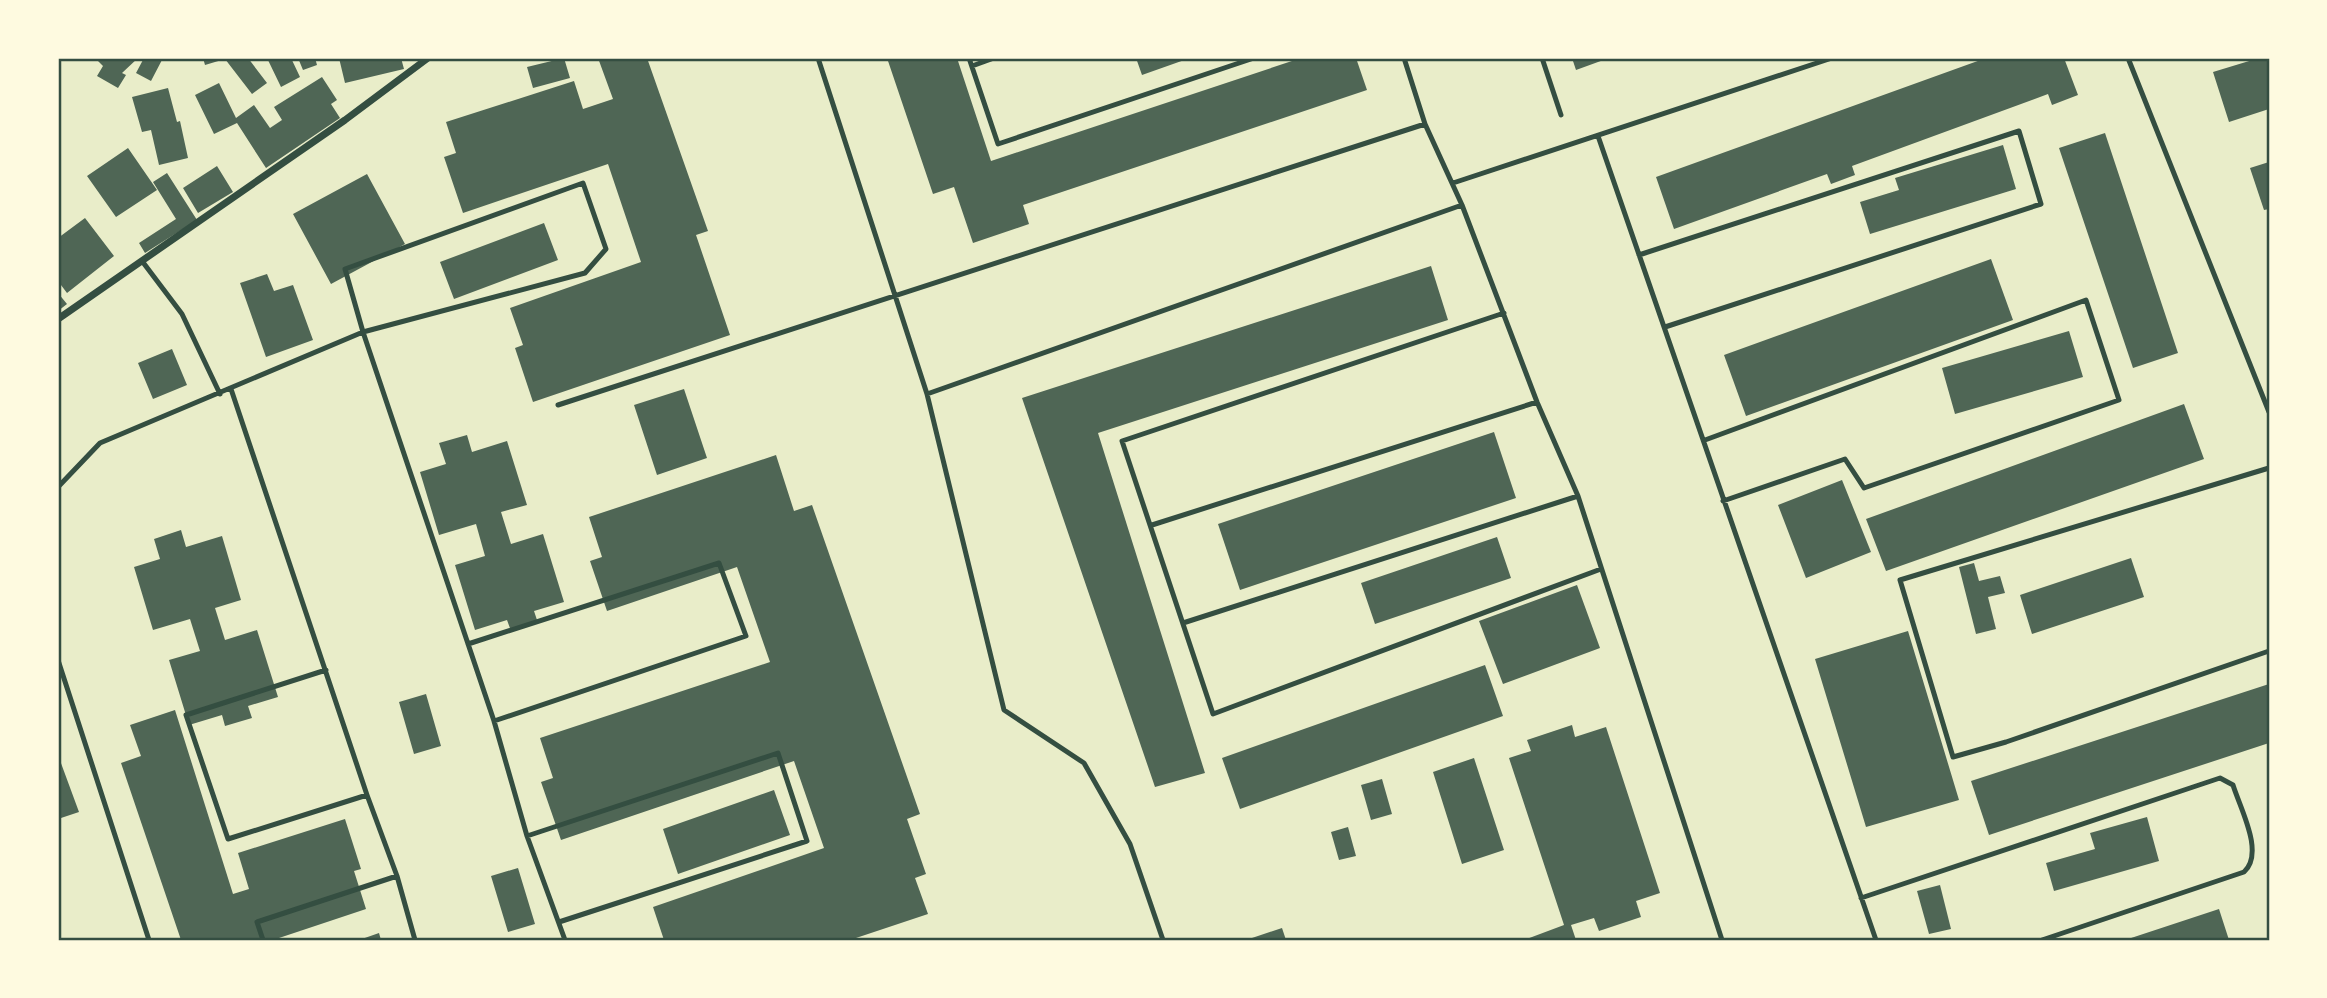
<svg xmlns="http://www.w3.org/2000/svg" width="2327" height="998" viewBox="0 0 2327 998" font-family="'Noto Sans',sans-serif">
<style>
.building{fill:#4f6655}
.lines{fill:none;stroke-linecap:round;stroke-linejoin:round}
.service{stroke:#344e41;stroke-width:5}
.minor{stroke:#344e41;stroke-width:7}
.neatline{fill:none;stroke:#344e41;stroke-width:2.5}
</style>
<rect width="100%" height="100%" fill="#e9edc9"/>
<path class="building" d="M 95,58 L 138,58 L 122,73 L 126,75 L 118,88 L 97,76 L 103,66 Z
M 144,58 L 163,58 L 151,81 L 136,73 Z
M 203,58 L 248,58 L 267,83 L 252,94 L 225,59 L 205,65 Z
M 267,58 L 291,58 L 300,77 L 281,87 Z
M 298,58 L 315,58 L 317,65 L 303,70 Z
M 339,58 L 401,58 L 404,69 L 345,83 Z
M 564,58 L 570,78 L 533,88 L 527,67 Z
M 598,58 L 647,58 L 708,231 L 696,235 L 730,335 L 533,402 L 515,348 L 523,345 L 510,308 L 641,262 L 608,164 L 463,213 L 444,157 L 456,153 L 446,122 L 574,81 L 583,109 L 613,99 Z
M 887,58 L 957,58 L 991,161 L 1301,58 L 1356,58 L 1367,90 L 1023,205 L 1029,224 L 973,243 L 954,187 L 933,194 Z
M 1136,58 L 1190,58 L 1142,75 Z
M 1572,58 L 1609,58 L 1576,70 Z
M 1986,58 L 2064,58 L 2078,95 L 2052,105 L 2048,94 L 1852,166 L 1855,175 L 1831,184 L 1827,174 L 1674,229 L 1656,177 Z
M 2259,58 L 2269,58 L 2269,109 L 2229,122 L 2213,72 Z
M 322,77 L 337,100 L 331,104 L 340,118 L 266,168 L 237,123 L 214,134 L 195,95 L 219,83 L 236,118 L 254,105 L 270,128 L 282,120 L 274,107 Z
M 168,88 L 177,122 L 180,121 L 188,158 L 159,165 L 151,130 L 142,132 L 132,97 Z
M 2105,133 L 2178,353 L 2133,368 L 2059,148 Z
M 2003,145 L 2016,189 L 1870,234 L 1860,202 L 1899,190 L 1895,178 Z
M 128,148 L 157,190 L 116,217 L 87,176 Z
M 2269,162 L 2269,209 L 2264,210 L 2250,168 Z
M 217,166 L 233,192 L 198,213 L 183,188 Z
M 167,173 L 197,220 L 145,253 L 139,243 L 176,219 L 153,182 Z
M 367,174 L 405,244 L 331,284 L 293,214 Z
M 85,218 L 114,256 L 67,293 L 58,281 L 58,238 Z
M 544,223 L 558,260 L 454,299 L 440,262 Z
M 1991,259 L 2013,320 L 1746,416 L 1724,355 Z
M 1431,266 L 1448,320 L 1098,433 L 1205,773 L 1155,787 L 1022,398 Z
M 267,274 L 274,291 L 293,285 L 313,340 L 266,357 L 240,283 Z
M 58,293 L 67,304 L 58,311 Z
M 2069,331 L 2083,377 L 1955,414 L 1942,368 Z
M 172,349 L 187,385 L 153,399 L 138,363 Z
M 684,389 L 707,458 L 657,475 L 634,405 Z
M 2184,404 L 2204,459 L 1886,571 L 1866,519 Z
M 1494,432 L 1516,498 L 1240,590 L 1218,524 Z
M 467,435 L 472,452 L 507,441 L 527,505 L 501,512 L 511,544 L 543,534 L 564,602 L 534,611 L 538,623 L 511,631 L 507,620 L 475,630 L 455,565 L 485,556 L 476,524 L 439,535 L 420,472 L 446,464 L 439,443 Z
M 776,455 L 794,511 L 812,505 L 920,814 L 907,819 L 926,874 L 915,878 L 928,914 L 850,940 L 664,940 L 653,907 L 824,848 L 794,761 L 561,840 L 541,782 L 553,778 L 540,738 L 770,662 L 737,567 L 607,611 L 590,561 L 602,557 L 589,517 Z
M 1842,480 L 1871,552 L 1806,578 L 1778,505 Z
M 181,530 L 186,547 L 222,536 L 241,600 L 215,608 L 225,640 L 257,630 L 278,697 L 248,706 L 252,718 L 225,726 L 222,715 L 189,725 L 169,660 L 200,651 L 190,619 L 153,630 L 134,567 L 160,559 L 154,539 Z
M 1497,537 L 1511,578 L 1375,624 L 1361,583 Z
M 2131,558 L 2144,597 L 2032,634 L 2020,595 Z
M 1974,563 L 1979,581 L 2000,576 L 2005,593 L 1988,597 L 1996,629 L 1976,634 L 1959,567 Z
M 1577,585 L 1600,648 L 1503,684 L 1479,621 Z
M 1908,631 L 1959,800 L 1866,827 L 1815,659 Z
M 1485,665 L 1503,716 L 1240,809 L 1222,758 Z
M 2269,684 L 2269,743 L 1989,835 L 1971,781 Z
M 426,694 L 441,746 L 414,754 L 399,702 Z
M 175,710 L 233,894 L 249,889 L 238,853 L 345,819 L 361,869 L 354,871 L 366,909 L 273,940 L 181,940 L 121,763 L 141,756 L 130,725 Z
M 1572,725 L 1575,737 L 1606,727 L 1660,893 L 1636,901 L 1641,917 L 1599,931 L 1594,918 L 1571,925 L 1576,940 L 1524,940 L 1564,925 L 1509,758 L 1531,751 L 1527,740 Z
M 58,755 L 79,812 L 58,819 Z
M 1474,758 L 1504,850 L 1462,864 L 1433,772 Z
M 1382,779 L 1392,814 L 1371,820 L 1361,785 Z
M 774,790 L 790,835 L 678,874 L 663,829 Z
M 2147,817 L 2159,861 L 2054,891 L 2046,863 L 2095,849 L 2090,833 Z
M 1348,827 L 1356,856 L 1339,860 L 1331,832 Z
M 518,868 L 535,924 L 508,932 L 491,876 Z
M 1940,885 L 1951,929 L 1929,934 L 1917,891 Z
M 2219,909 L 2229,940 L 2125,940 Z
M 1282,928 L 1286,940 L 1246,940 Z
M 379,933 L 381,940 L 359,940 Z"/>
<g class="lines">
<path class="service" d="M 818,58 L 927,394 L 1004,710 L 1084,763 L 1130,844 L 1163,940
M 969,58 L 998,144 L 1254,58
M 1404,58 L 1425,124 L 1462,205 L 1537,402 L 1578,496 L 1722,940
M 1542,58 L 1561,115
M 2128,58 L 2269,412
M 972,66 L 994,58
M 1598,136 L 1876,940
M 1453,183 L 1832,58
M 1639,255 L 2019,131 L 2041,204 L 1665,327
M 142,261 L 182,314 L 220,394
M 1504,313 L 1122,441 L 1213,714 L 1601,569
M 231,389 L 367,795 L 397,876 L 415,940
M 927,394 L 1462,205
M 558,405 L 1425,124
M 1705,440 L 2086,300 L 2119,400 L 1864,488 L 1845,459 L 1723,501
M 2269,468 L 1900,580 L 1953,757 L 2006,742 L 2269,651
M 58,487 L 100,443 L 363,332 L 585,273 L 606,249 L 583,183 L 345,269 L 363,332 L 494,721 L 527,836 L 565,940
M 1152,525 L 1537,402
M 1183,623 L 1578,496
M 468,644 L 719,563 L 746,636 L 494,721
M 58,660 L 149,940
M 326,670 L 186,715 L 228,839 L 367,795
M 527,836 L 778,753 L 807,841 L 559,922
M 1861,898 L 2220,778 L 2233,785 C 2240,808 2265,853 2244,872 L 2042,940
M 263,940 L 257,922 L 397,876"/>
<path class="minor" d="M 58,319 L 345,120 L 428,58"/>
</g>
<rect width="2327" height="998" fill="none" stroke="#fefae0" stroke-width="119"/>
<rect x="60" y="60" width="2208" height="879" class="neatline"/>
</svg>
